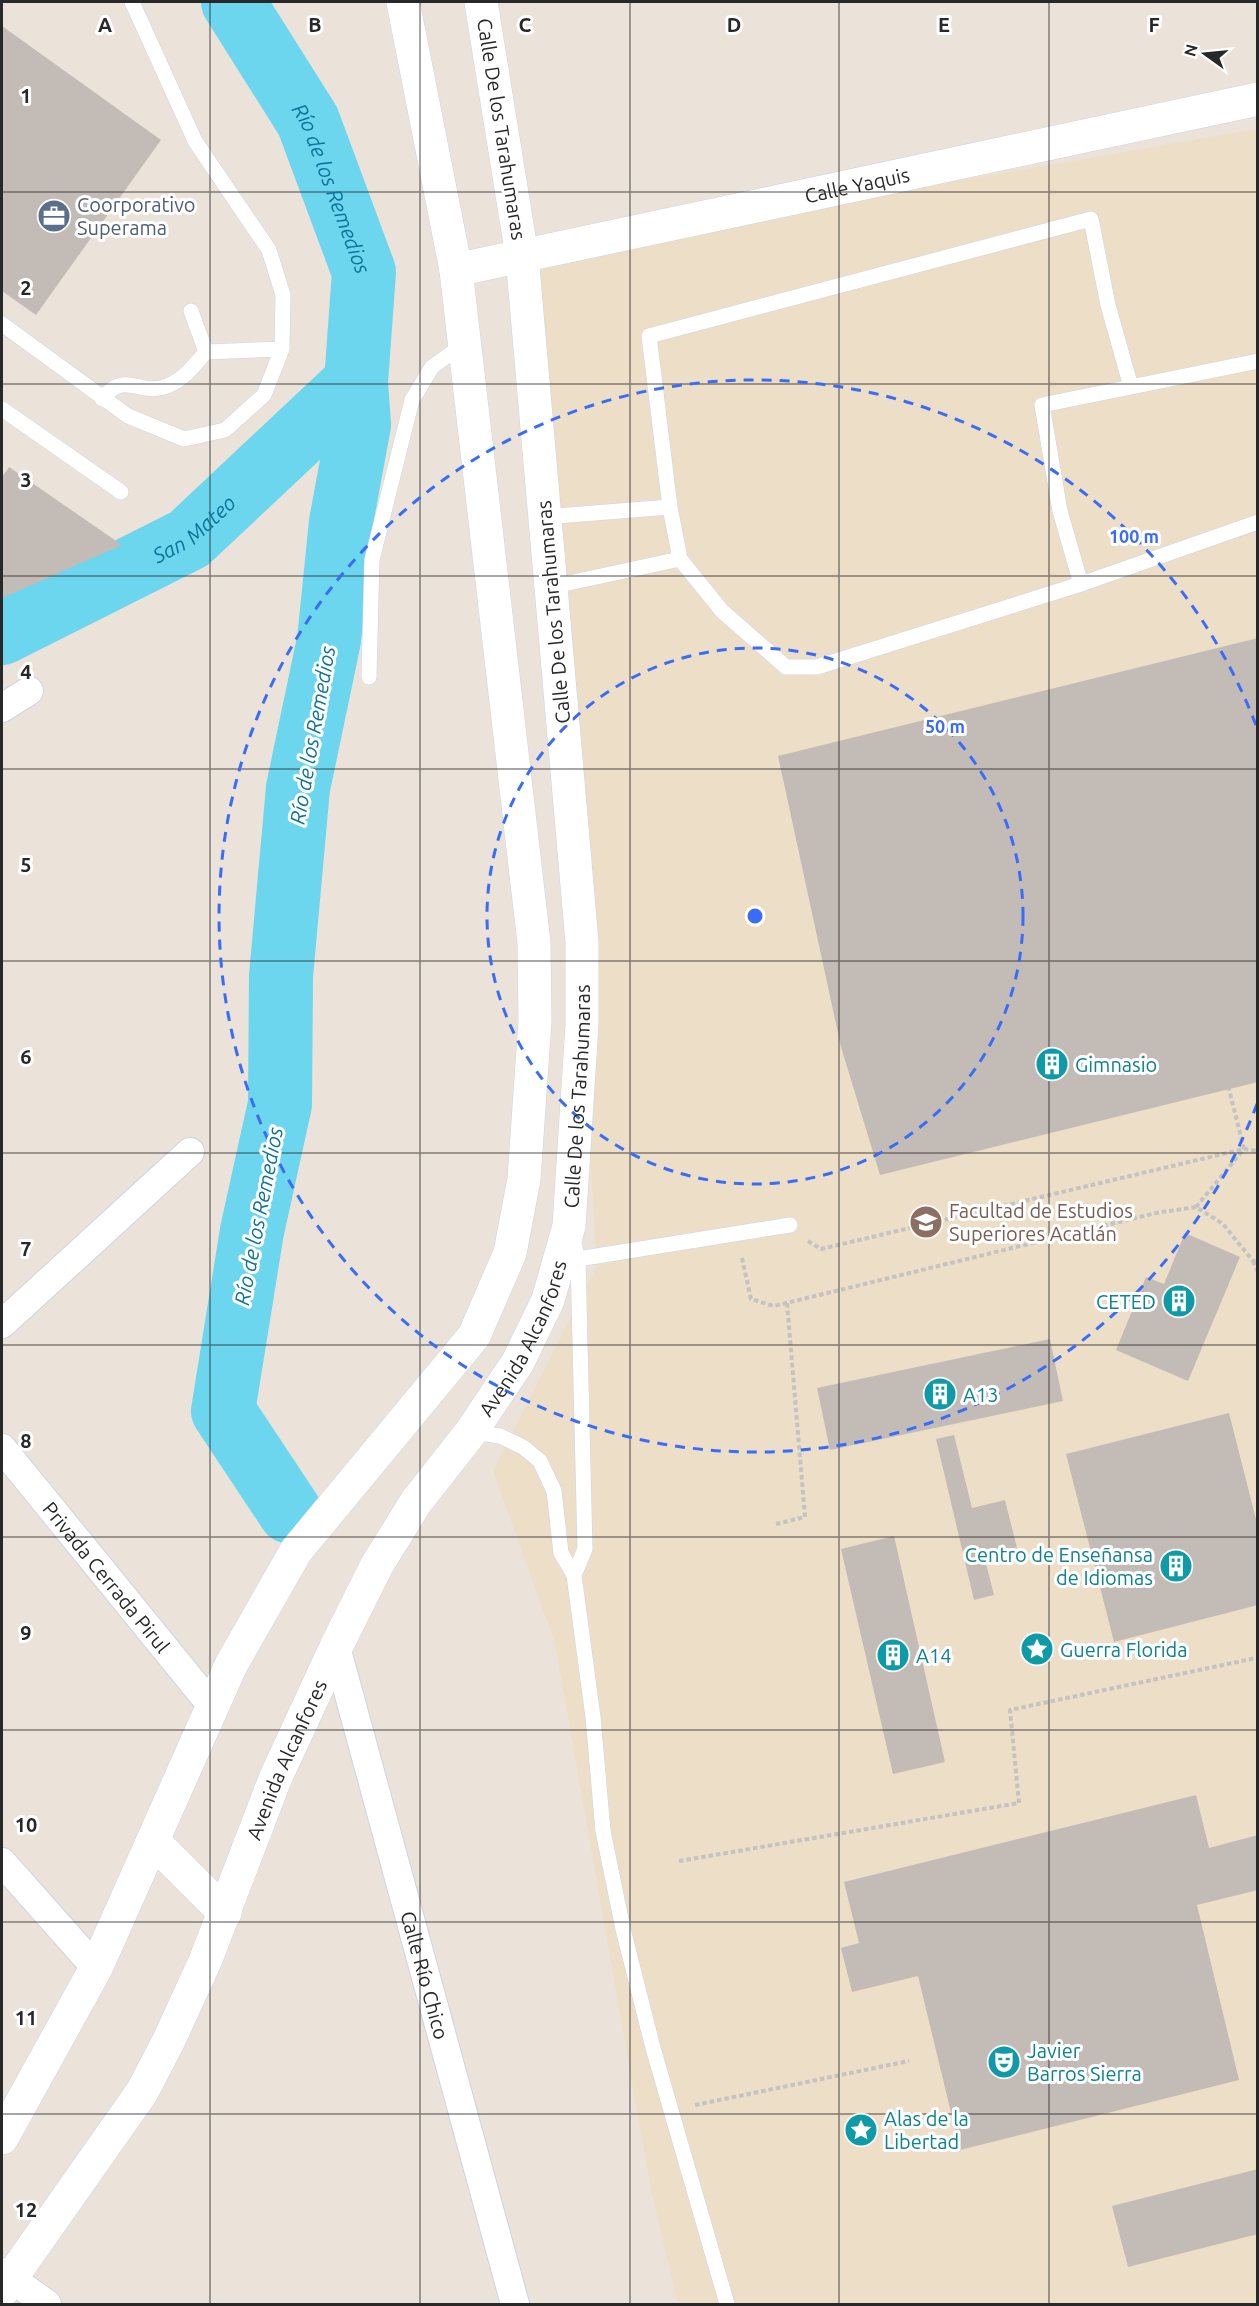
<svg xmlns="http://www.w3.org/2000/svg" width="1259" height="2306" viewBox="0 0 1259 2306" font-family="Ubuntu,sans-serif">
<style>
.education{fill:#eddec8}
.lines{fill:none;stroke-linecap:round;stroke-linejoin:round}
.river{stroke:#6cd6ee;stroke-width:64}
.building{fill:#c3bcb6}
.service-casing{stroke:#cfd4e1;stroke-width:16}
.minor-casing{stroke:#cfd4e1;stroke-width:30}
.secondary-casing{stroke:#cfd4e1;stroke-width:34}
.path{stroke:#c3c3c3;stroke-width:4;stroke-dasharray:4.5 3;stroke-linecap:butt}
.service{stroke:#fff;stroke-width:15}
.minor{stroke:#fff;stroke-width:28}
.secondary{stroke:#fff;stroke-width:33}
.grid{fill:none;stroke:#282828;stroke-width:1.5;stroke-opacity:0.55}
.ring{fill:none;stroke:#386cf9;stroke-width:3;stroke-dasharray:10 8}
.labels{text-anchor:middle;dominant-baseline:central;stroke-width:6;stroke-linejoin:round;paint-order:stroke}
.street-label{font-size:20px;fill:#282828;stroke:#fff}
.service-label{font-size:20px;fill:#4e5e75;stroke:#fff;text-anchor:start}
.culture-label{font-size:20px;fill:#0d838f;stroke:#fff;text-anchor:start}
.education-label{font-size:20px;fill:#785e54;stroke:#fff;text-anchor:start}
.water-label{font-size:21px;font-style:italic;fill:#0d7397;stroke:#fff}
.grid-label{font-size:20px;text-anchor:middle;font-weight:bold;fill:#282828;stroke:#fff;stroke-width:6;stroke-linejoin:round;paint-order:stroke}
.centre{fill:#386cf9;stroke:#fff;stroke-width:3}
.ring-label{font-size:18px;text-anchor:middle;font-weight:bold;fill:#386cf9;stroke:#fff;stroke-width:6;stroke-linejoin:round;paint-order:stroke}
</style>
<rect width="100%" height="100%" fill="#ebe2d9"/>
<path class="education" d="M 1257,129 L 1257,2304 L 678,2304 L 651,2190 L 555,1643 L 493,1471 L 597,1266 L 582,1025 L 522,256 Z"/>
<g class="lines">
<g class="river">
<path id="s1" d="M 233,2 L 308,121 L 364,272 L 356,382 L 359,425 L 341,522 L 329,640 L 298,788 L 281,976 L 280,1104 L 252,1231 L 223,1411 L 290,1512"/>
<path id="s2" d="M 2,633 L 189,539 L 356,382"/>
</g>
</g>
<path class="building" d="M 2,26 L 161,140 L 36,315 L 2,291 Z
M 9,467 L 122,545 L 2,598 L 2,477 Z
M 1258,638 L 1258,1082 L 880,1175 L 841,1047 L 778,756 Z
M 1185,1233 L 1240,1257 L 1188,1381 L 1116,1350 L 1146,1277 L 1164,1284 Z
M 1050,1339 L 1063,1401 L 830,1450 L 817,1388 Z
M 1229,1413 L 1258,1527 L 1258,1605 L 1114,1642 L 1066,1454 Z
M 954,1435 L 972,1508 L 1005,1500 L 1017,1548 L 984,1556 L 994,1595 L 974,1600 L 936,1439 Z
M 894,1536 L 945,1762 L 893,1774 L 841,1549 Z
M 1196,1795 L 1209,1848 L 1258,1835 L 1258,1890 L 1197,1905 L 1239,2080 L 960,2150 L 918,1976 L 852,1992 L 841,1948 L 859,1943 L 844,1882 Z
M 1258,2169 L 1258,2234 L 1128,2267 L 1112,2206 Z"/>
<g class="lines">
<g class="service-casing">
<path id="service" d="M 1091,219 L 1108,305 L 1131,387 L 1042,405 L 1060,511 L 1081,584 L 817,667 L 786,667 L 722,611 L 680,559 L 670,507 L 649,336 Z
M 191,311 L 206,352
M 2,324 L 128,416 L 184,439 L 225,430 L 264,395 L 282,349 L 283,295 L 269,250 L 195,141 L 132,2
M 1131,387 L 1258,361
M 102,399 C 126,369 139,397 167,386 C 184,380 194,365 206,352 L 282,349
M 2,409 L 121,492
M 544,517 L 670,507
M 1081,584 L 1258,522
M 550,587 L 680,559
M 369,677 L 372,560 L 412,400 L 432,367 L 464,344
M 572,1236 L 578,1259 L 585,1549 L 574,1575
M 578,1259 L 790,1225
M 471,1432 L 500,1436 L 523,1447 L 540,1461 L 554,1491 L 561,1553 L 574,1575 L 593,1717 L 603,1831 L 623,1929 L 653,2048 L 727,2304"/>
</g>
<g class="minor-casing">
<g id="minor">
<path d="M 2,708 L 29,691"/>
<path d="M 2,1324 L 190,1152"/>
<path id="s3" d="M 2,1448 L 212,1706"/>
<path id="s4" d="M 336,1647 L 515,2304"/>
<path d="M 2,1862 L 96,1968"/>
<path d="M 2,2272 L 47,2304"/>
</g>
</g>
<g class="secondary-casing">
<g id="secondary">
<path id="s5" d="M 456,270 L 1258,99"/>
<path d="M 153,1841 L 225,1913"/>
<path d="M 2,2138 L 96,1968 L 231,1665 L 296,1551 L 474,1336 L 510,1253 L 524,1179 L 535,1021 L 534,943 L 456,270 L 403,2"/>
<path id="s6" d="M 2,2291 L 142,2092 L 169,2040 L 206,1959 L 275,1779 L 336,1647 L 377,1565 L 416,1502 L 471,1432 L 518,1362 L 548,1300 L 569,1226 L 582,1025 L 582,942 L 522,256 L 481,2"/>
</g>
</g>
<path class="path" d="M 1196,1207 L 1244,1149 L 1258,1151
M 808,1241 L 821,1249 L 1244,1149 L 1229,1089
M 742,1258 L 751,1299 L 774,1306 L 1156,1213 L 1196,1207 L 1223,1224 L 1253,1261 L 1258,1261
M 1253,1261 L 1258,1272
M 776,1524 L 805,1517 L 787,1303
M 1258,1657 L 1258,1667
M 679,1861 L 1019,1803 L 1010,1710 L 1256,1658
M 695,2105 L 909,2061"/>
<use href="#service" class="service"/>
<use href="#minor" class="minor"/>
<use href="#secondary" class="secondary"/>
</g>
<path class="grid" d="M 210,2 L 210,2304M 420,2 L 420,2304M 630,2 L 630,2304M 839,2 L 839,2304M 1049,2 L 1049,2304M 2,192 L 1258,192M 2,384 L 1258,384M 2,576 L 1258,576M 2,769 L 1258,769M 2,961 L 1258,961M 2,1153 L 1258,1153M 2,1345 L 1258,1345M 2,1537 L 1258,1537M 2,1730 L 1258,1730M 2,1922 L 1258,1922M 2,2114 L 1258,2114"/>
<g class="ring">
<circle cx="755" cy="916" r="268"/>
<path d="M1257 1104A536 536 0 1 1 1257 728"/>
</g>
<defs>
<g id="office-disc" transform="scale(1.725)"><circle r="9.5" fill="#5c6f8a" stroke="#fff"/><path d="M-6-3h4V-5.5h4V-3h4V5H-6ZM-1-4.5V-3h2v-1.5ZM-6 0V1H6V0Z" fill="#fff"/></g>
<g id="building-disc" transform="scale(1.725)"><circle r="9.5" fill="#0f9aa8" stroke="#fff"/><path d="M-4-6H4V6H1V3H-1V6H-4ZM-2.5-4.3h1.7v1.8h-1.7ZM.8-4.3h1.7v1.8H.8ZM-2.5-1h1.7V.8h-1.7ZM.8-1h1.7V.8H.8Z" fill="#fff"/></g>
<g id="university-disc" transform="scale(1.725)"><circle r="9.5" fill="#8d6e63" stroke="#fff"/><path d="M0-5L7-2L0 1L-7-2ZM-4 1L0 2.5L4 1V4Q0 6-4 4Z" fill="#fff"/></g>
<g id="sight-disc" transform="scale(1.725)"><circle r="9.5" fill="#0f9aa8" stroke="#fff"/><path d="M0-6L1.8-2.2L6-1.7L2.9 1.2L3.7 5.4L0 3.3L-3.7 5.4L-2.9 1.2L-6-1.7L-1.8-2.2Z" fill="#fff"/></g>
<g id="theatre-disc" transform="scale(1.725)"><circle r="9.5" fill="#0f9aa8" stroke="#fff"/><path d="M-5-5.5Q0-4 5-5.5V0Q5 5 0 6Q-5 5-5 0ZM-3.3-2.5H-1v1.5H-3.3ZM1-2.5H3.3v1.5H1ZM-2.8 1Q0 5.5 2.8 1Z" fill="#fff"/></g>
</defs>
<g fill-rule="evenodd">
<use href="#office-disc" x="54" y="216"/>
<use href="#building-disc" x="1052" y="1064"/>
<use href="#university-disc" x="926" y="1222"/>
<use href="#building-disc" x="1179" y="1301"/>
<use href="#building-disc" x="940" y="1394"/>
<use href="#building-disc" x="1176" y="1566"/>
<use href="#sight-disc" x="1037" y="1649"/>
<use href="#building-disc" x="893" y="1655"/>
<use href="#theatre-disc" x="1004" y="2062"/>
<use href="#sight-disc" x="861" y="2130"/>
</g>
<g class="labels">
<g class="street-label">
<text transform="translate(502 129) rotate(81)">Calle De los Tarahumaras</text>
<text stroke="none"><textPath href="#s5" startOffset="410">Calle Yaquis</textPath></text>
<text transform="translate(553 612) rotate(-95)">Calle De los Tarahumaras</text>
<text stroke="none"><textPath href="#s6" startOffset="1344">Calle De los Tarahumaras</textPath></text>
<text stroke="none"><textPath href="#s6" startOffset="1092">Avenida Alcanfores</textPath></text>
<text stroke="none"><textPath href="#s3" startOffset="166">Privada Cerrada Pirul</textPath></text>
<text stroke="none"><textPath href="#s6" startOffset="606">Avenida Alcanfores</textPath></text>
<text stroke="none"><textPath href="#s4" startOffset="340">Calle Río Chico</textPath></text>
</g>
<g class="service-label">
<text x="77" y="204">Coorporativo<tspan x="77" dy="23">Superama</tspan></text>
</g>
<g class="culture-label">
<text x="1075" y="1064">Gimnasio</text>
<text x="1156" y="1301" text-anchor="end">CETED</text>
<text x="963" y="1394">A13</text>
<text x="1153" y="1554" text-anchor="end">Centro de Enseñansa<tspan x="1153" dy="23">de Idiomas</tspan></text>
<text x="1060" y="1649">Guerra Florida</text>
<text x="916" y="1655">A14</text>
<text x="1027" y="2050">Javier<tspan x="1027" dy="23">Barros Sierra</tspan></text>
<text x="884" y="2118">Alas de la<tspan x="884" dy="23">Libertad</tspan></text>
</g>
<g class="education-label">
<text x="949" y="1210">Facultad de Estudios<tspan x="949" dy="23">Superiores Acatlán</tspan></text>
</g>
<g class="water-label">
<text stroke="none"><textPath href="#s1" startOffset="212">Río de los Remedios</textPath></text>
<text stroke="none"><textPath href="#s2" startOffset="219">San Mateo</textPath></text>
<text transform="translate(312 735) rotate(-80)">Río de los Remedios</text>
<text transform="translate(258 1216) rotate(-79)">Río de los Remedios</text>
</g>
</g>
<g class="grid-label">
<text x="105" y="32">A</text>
<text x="315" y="32">B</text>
<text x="525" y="32">C</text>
<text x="734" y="32">D</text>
<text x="944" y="32">E</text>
<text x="1154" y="32">F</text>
<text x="26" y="103">1</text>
<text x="26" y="295">2</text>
<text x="26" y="487">3</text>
<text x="26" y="679">4</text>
<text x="26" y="872">5</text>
<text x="26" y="1064">6</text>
<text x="26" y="1256">7</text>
<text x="26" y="1448">8</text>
<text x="26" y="1640">9</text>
<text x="26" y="1832">10</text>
<text x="26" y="2025">11</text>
<text x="26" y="2217">12</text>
</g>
<circle cx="755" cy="916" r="9" class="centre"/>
<g class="ring-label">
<text x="1134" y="543">100 m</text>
<text x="945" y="733">50 m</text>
</g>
<rect width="1259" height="2306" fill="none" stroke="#282828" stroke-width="6"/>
<g transform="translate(1205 54) rotate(285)" stroke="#ffffff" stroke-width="4.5" paint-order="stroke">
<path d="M0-4.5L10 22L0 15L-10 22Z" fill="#282828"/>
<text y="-9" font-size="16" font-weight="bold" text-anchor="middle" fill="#282828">N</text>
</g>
</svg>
